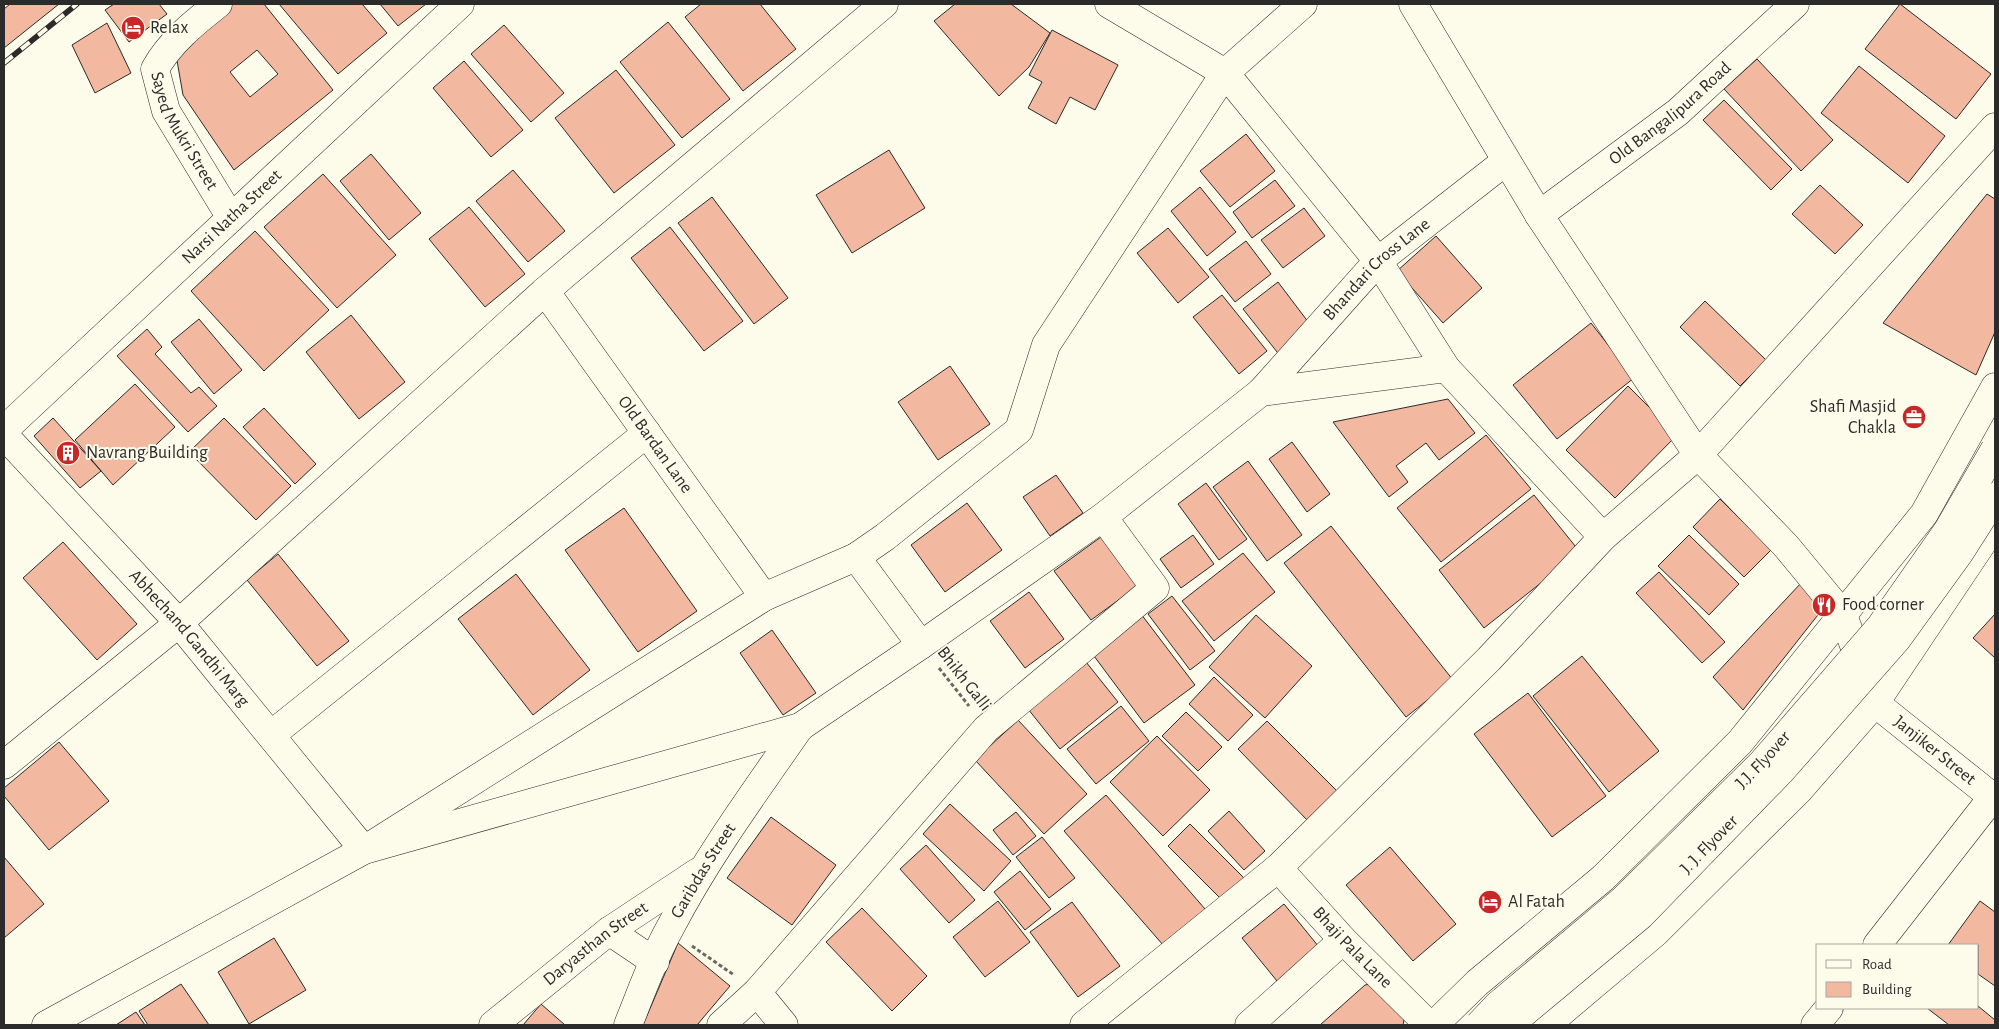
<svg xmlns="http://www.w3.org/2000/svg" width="1999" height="1029" viewBox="0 0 1999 1029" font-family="'Alegreya Sans',sans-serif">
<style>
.building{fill:#f2b8a0;stroke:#2b2b2b;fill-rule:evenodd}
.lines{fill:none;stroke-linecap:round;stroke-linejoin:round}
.minor-casing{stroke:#2b2b2b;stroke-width:29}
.tertiary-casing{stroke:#2b2b2b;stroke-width:29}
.primary-casing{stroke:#2b2b2b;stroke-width:29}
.path{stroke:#6a6964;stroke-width:3;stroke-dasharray:4 2.5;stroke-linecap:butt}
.minor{stroke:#fdfbea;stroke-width:28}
.tertiary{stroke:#fdfbea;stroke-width:28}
.primary{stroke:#fdfbea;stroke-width:28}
.rail-casing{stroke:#2b2b2b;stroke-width:5.5}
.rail{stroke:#fdfbea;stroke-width:4;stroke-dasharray:11;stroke-linecap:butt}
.primary-bridge-casing{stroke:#2b2b2b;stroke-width:29;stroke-linecap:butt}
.primary-bridge{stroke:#fdfbea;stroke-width:28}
.labels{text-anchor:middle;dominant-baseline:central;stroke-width:4;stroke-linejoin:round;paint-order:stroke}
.poi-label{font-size:18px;fill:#2b2b2b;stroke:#fdfbea;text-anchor:start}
.street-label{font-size:18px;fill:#2b2b2b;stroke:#fdfbea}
</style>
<rect width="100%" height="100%" fill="#fdfbea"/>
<path class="building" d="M 10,4 L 59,4 L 4,48 L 4,9 Z
M 114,4 L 159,4 L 167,14 L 129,42 L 105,10 Z
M 233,4 L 264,4 L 333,90 L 234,170 L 183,95 L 175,49 ZM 257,50 L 278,74 L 250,97 L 230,72 Z
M 279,4 L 362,4 L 387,33 L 338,74 Z
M 380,4 L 426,4 L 398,26 Z
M 701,4 L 760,4 L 796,49 L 743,91 L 685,17 Z
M 955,4 L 1011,4 L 1050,33 L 1029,67 L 999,96 L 934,21 Z
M 1900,4 L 1991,74 L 1956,119 L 1865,49 Z
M 668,22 L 730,99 L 682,138 L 620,62 Z
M 107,23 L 131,73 L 95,93 L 72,45 Z
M 504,25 L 564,93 L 531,122 L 471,54 Z
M 1052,30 L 1118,65 L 1095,110 L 1070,97 L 1056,124 L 1028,108 L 1042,82 L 1029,75 Z
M 1757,59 L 1833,140 L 1801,171 L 1724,89 Z
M 464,61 L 523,130 L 491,157 L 433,88 Z
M 1859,66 L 1945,136 L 1908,183 L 1821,113 Z
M 616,70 L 675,145 L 614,193 L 555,118 Z
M 1724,100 L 1792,169 L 1771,190 L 1703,120 Z
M 1246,134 L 1275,171 L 1230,207 L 1200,171 Z
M 889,150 L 925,208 L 852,253 L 816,195 Z
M 371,154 L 421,213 L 389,240 L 340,181 Z
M 513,170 L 565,231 L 528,262 L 476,201 Z
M 323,174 L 396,255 L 337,308 L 264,227 Z
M 1275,180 L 1295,206 L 1252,238 L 1233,212 Z
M 1820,185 L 1863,225 L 1835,254 L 1792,214 Z
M 1200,187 L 1236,232 L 1207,256 L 1171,211 Z
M 1987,194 L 1995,199 L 1995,332 L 1976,375 L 1883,323 Z
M 712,197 L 788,298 L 754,324 L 678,223 Z
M 469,207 L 525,274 L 485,307 L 429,239 Z
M 1304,208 L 1325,236 L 1283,268 L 1261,240 Z
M 670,227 L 743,321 L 704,351 L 631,258 Z
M 1168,228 L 1209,277 L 1178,303 L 1137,253 Z
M 255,231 L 329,310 L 264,371 L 191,291 Z
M 1436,236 L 1482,288 L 1443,323 L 1397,271 Z
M 1246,241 L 1271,274 L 1235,302 L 1209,269 Z
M 1278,282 L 1315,331 L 1281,357 L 1243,309 Z
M 1222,295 L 1267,351 L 1239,374 L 1193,317 Z
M 1705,301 L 1766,360 L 1740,386 L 1680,327 Z
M 351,315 L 405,382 L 359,419 L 306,352 Z
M 199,319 L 242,370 L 214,394 L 171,342 Z
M 1591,323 L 1634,378 L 1557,439 L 1513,385 Z
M 147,329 L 162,347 L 155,354 L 191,393 L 199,387 L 217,406 L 188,432 L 117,356 Z
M 950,366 L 990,424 L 938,460 L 898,402 Z
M 135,384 L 175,427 L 113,485 L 75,440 Z
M 1628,386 L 1677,435 L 1615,498 L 1566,450 Z
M 1448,399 L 1475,433 L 1439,460 L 1426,443 L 1396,466 L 1408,482 L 1389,497 L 1333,422 Z
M 264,408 L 316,464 L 295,484 L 243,427 Z
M 53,418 L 101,471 L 80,488 L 34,436 Z
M 224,418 L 291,486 L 256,520 L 189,452 Z
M 1486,435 L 1531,489 L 1441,562 L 1397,508 Z
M 1292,442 L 1330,494 L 1307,512 L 1269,459 Z
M 1248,461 L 1302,535 L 1267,561 L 1213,487 Z
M 1056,475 L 1083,513 L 1050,536 L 1023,497 Z
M 1206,483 L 1247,539 L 1219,560 L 1178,504 Z
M 1534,495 L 1580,552 L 1484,628 L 1439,570 Z
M 1720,499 L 1771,550 L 1744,577 L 1693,527 Z
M 967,503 L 1002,550 L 945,592 L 911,545 Z
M 624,508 L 697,611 L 638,652 L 565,550 Z
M 1331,526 L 1453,680 L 1406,717 L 1284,563 Z
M 1112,529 L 1149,578 L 1091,620 L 1054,571 Z
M 1193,535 L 1214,564 L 1181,588 L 1160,559 Z
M 1689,535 L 1739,584 L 1709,615 L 1658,566 Z
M 63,542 L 137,624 L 97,660 L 23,578 Z
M 1243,553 L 1275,592 L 1214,641 L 1182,601 Z
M 278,554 L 349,641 L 317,666 L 247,580 Z
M 1659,572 L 1725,642 L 1702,663 L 1636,593 Z
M 516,574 L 590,670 L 533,715 L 458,619 Z
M 1802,582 L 1825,606 L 1743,710 L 1713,677 Z
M 1029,592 L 1064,639 L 1025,668 L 990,621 Z
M 1172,596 L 1215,651 L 1190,670 L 1148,614 Z
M 1141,614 L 1195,685 L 1144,723 L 1091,652 Z
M 1995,614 L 1995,658 L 1973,638 Z
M 1256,615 L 1312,666 L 1265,718 L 1209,667 Z
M 772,630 L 816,693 L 783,715 L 740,653 Z
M 1582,656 L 1659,751 L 1609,792 L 1533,696 Z
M 1086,662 L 1118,702 L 1060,749 L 1028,709 Z
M 1214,677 L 1253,715 L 1228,741 L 1189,704 Z
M 1528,693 L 1606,796 L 1552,837 L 1474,734 Z
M 1121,706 L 1149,741 L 1096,784 L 1067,749 Z
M 1186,712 L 1222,747 L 1198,771 L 1162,736 Z
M 1018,720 L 1087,794 L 1044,834 L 975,760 Z
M 1267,721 L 1340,794 L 1310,823 L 1238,749 Z
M 1157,736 L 1210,790 L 1163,836 L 1110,782 Z
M 59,742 L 109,801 L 49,850 L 4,796 L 4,788 Z
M 1106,795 L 1212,917 L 1170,953 L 1064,831 Z
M 950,804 L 1011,861 L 984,891 L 923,834 Z
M 1229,811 L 1265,851 L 1244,870 L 1208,831 Z
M 1016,812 L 1036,836 L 1013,855 L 993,830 Z
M 771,817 L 836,865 L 792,925 L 727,878 Z
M 1190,824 L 1249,883 L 1227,905 L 1168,846 Z
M 1042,837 L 1075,878 L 1049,898 L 1016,857 Z
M 926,845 L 975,900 L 949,923 L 900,869 Z
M 1390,847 L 1456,924 L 1413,961 L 1346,885 Z
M 4,857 L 44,904 L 4,938 Z
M 1020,871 L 1051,909 L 1025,930 L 994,892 Z
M 998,901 L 1030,942 L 985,977 L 953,937 Z
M 1980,901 L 1995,912 L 1995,986 L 1978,974 L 1978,945 L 1948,945 Z
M 1072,902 L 1120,966 L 1078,997 L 1030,932 Z
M 1284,904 L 1319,947 L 1277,981 L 1242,938 Z
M 862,908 L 927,976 L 892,1011 L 826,942 Z
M 274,938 L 306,990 L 249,1024 L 218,972 Z
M 678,943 L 730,986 L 697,1025 L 643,1025 Z
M 1376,983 L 1404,1020 L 1403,1025 L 1320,1025 L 1365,985 Z
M 181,984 L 209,1025 L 148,1025 L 139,1011 Z
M 541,1004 L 565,1025 L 523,1025 Z
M 1978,1006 L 1995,1020 L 1995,1025 L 1949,1025 L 1927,1008 L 1978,1008 Z
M 136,1012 L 145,1025 L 116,1025 Z"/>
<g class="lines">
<g class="minor-casing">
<g id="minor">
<path id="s1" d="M 218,4 C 194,23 170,42 155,69 L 166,111 L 231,218"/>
<path d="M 1109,4 L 1225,73 L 1378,261 L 1446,368 L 1603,537"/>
<path d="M 1413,4 L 1539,215 L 1698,455 L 1786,546 L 1843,615"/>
<path id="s2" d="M 1539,215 L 1678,112 L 1795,4"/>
<path id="s3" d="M 545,291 L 764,597"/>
<path id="s4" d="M 1261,392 L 1378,261 L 1506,161"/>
<path id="s5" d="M 4,430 L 460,4"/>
<path id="s6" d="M 4,435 L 179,623 L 364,850 L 764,597 L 856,557 L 885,537 L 1019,430 L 1046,345 L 1225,73 L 1303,4"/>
<path d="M 856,557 L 921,645"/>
<path d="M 271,735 L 647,433"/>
<path id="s7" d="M 1278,868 L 1343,940 L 1429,1025"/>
<path d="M 609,931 L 655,962"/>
<path d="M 1877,945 L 1995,794"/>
<path d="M 757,992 L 784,1025"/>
<path d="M 46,1025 L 364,850 L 800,727 L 921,645 L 1103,517"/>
<path id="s8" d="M 493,1025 L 609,931 L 698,872"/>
<path id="s9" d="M 628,1025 C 641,993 653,958 670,928 C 707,857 754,793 800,727"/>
<path d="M 721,1025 L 757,992 L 986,729 L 1155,588 L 1103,517 L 1261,392 L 1446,368"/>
<path d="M 1249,1025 L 1343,940"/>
<path d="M 1815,1025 L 1829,1008"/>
</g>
</g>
<g class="tertiary-casing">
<g id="tertiary">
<path id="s10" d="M 1843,615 L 1875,703 L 1995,799"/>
<path d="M 4,765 L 179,623 L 545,291 L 884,4"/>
<path d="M 1084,1025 L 1278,868 L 1489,659 L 1603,537 L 1698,455 L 1995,127"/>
</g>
</g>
<g class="primary-casing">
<path id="primary" d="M 1434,1025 L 1477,983 L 1603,878 L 1740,742 L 1924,514 L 1995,387
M 1546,1025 L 1655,933 L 1799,790 L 1875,703 L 1995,524"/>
</g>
<path class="path" d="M 939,668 L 969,706
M 692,946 L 734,975"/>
<use href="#minor" class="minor"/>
<use href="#tertiary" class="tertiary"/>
<use href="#primary" class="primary"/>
<g class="rail-casing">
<path id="rail" d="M 4,63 L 77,4"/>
</g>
<use href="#rail" class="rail"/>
<g class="primary-bridge-casing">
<g id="primary-bridge">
<path id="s11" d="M 1479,1025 L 1498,1005 L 1623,900 L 1762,763 L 1880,627 L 1948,530 L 1995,449"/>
<path id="s12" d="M 1509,1025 L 1641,915 L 1781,771 L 1897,639 L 1960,552 L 1995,497"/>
</g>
</g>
<use href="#primary-bridge" class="primary-bridge"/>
</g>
<defs>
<g id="hotel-disc" transform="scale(1.25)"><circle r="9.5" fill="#c62828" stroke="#fdfbea"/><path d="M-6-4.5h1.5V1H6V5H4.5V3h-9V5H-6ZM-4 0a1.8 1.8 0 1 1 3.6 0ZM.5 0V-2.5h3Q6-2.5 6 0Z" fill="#fff"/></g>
<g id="office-disc" transform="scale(1.25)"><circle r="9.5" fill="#c62828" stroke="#fdfbea"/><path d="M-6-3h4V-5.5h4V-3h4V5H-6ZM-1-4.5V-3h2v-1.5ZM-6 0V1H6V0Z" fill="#fff"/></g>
<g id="building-disc" transform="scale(1.25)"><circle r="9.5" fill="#c62828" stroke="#fdfbea"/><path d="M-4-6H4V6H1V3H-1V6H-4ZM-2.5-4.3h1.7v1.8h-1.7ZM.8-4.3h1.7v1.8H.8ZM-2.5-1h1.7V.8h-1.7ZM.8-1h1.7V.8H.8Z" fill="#fff"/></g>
<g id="restaurant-disc" transform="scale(1.25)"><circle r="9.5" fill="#c62828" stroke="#fdfbea"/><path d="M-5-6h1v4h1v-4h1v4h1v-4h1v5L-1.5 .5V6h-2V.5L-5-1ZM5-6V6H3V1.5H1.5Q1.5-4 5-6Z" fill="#fff"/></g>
</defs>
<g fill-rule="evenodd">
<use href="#hotel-disc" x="133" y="28"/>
<use href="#office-disc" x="1914" y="417"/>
<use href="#building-disc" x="68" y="453"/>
<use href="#restaurant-disc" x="1824" y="605"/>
<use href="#hotel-disc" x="1490" y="902"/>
</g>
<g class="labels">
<g class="poi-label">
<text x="150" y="28">Relax</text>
<text x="1896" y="407" text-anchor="end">Shafi Masjid<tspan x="1896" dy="21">Chakla</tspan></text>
<text x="86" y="453">Navrang Building</text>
<text x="1842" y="605">Food corner</text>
<text x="1508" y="902">Al Fatah</text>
</g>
<g class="street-label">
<text stroke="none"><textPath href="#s2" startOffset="166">Old Bangalipura Road</textPath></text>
<text stroke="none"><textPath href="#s1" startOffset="160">Sayed Mukri Street</textPath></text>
<text stroke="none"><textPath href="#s5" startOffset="312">Narsi Natha Street</textPath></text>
<text stroke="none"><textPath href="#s4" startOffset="169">Bhandari Cross Lane</textPath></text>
<text stroke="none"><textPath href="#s3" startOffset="189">Old Bardan Lane</textPath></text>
<text stroke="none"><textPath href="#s6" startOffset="275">Abhechand Gandhi Marg</textPath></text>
<text transform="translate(964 679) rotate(52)">Bhikh Galli</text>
<text stroke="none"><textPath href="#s10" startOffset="170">Janjiker Street</textPath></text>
<text stroke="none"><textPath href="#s11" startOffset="389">J.J. Flyover</textPath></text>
<text stroke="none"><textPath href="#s12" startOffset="270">J. J. Flyover</textPath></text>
<text stroke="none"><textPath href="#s9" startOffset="172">Garibdas Street</textPath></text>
<text stroke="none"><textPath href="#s8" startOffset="131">Daryasthan Street</textPath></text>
<text stroke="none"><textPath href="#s7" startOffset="109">Bhaji Pala Lane</textPath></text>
</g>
</g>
<rect width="1999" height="1029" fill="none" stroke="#2b2b2b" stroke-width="10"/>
<rect x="1816" y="944" width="162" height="65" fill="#fdfbea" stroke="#a9a89e"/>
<rect x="1826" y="960" width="25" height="8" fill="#fdfbea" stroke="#a9a89e"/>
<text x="1862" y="969" font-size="15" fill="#2b2b2b">Road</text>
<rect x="1826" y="982" width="25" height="15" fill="#f2b8a0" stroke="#a9a89e"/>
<text x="1862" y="994" font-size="15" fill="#2b2b2b">Building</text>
</svg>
